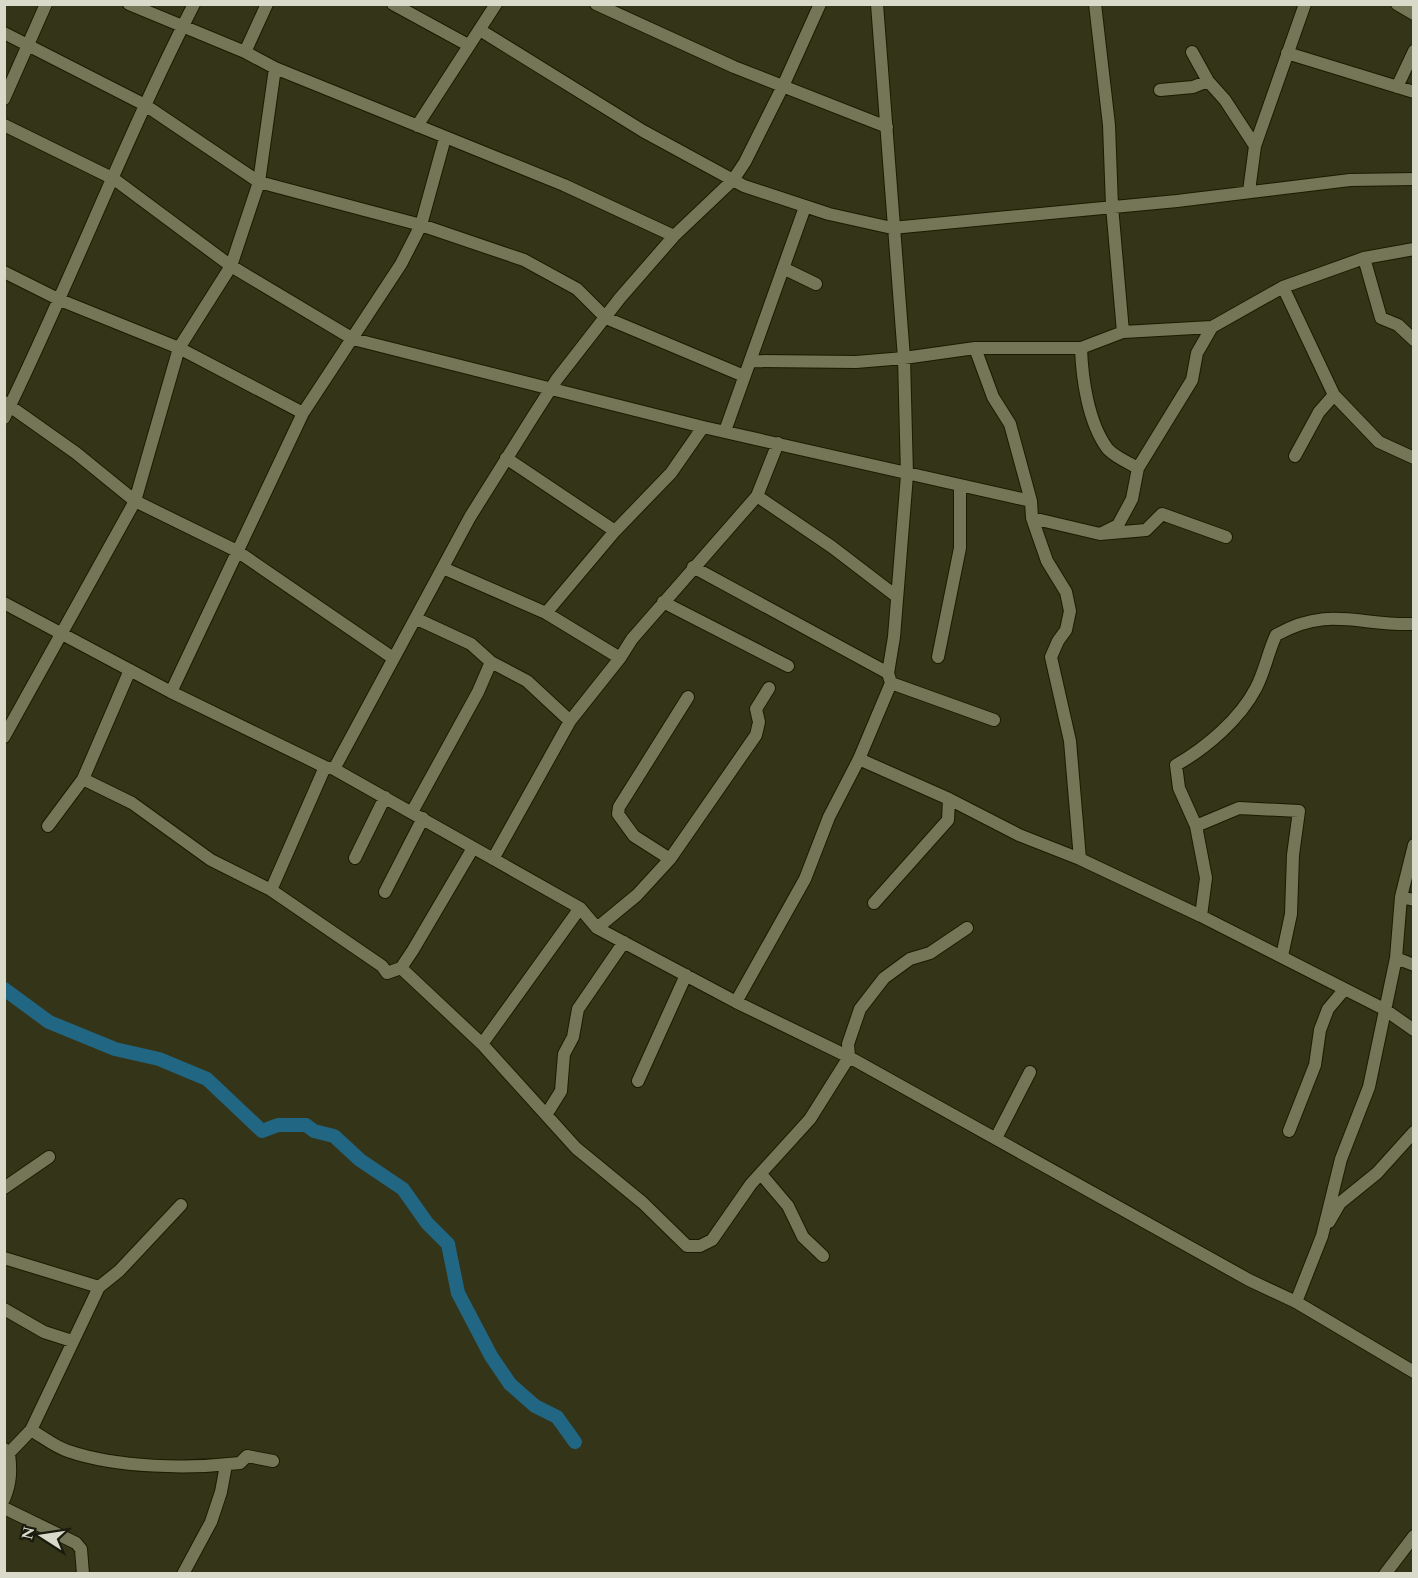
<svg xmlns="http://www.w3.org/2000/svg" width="1418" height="1578" viewBox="0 0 1418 1578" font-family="Spectral,serif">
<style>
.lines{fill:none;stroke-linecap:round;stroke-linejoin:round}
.river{stroke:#216784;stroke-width:14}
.minor-casing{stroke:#1b1b01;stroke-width:14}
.minor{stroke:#757657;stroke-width:12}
</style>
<rect width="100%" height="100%" fill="#343418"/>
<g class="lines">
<path class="river" d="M 4,989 L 49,1022 L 115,1049 L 159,1059 L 207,1079 L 262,1131 L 278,1125 L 306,1125 L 314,1131 L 334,1136 L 360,1160 L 403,1189 L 427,1223 L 448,1244 L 458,1293 L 491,1356 L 510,1384 L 535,1406 L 557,1417 L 575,1442"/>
<g class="minor-casing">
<path id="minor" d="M 129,4 L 245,52 L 275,68 L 564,185 L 674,236
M 393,4 L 468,45
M 596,4 L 734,67 L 887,127
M 1095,4 L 1109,125 L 1112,206 L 1123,332
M 1397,4 L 1414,14
M 480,30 L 643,131 L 744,186 L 829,214 L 892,228 L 1177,201 L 1350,180 L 1414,179
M 4,33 L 145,105 L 259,182 L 421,225 L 524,260 L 577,289 L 606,318 L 744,376
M 245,52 L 267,4
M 1192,52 L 1208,81
M 1287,53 L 1414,92
M 1397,87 L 1414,51
M 1160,90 L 1193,87 L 1208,81 L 1225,100 L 1255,146
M 4,99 L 46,4
M 4,125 L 114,179 L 231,266 L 353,339 L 703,427 L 1031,501
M 417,126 L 496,4
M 1249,191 L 1255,146 L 1305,4
M 1364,258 L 1381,318 L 1398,325 L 1414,340
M 783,268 L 816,284
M 4,272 L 60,300 L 179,348 L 303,413
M 1283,287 L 1334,395 L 1379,442 L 1414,458
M 975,348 L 993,397 L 1010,424 L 1031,501 L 1032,518 L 1047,561 L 1066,592 L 1070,611 L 1066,630 L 1058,641 L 1051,657 L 1070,741 L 1080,859
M 1081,348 C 1082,378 1088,422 1107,448 C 1113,456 1129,463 1138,468
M 750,361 L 805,207
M 4,402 L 76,453 L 135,501 L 237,551 L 393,658
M 4,418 C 71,281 125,139 194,4
M 725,431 L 750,361 L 856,362 L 904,358 L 975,348 L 1081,348 L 1123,332 L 1212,327 L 1283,287 L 1364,258 L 1414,249
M 1295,456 L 1319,412 L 1334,395
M 506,458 L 615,531
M 757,496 L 832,547 L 896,596
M 1032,518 L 1100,534 L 1146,530 L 1162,514 L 1226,537
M 1100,534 L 1118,525 L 1132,499 L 1138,468 L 1192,380 L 1197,353 L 1212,327
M 693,567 L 888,673
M 443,568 L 546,613 L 620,658
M 663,602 L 788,666
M 4,603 L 171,692 L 325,767 L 334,769 L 580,908 L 597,928 L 736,1002 L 849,1057 L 1249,1280 L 1296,1302 L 1414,1372
M 546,613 L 615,531 L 671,473 L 703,427
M 417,619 L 471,644 L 491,662 L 527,681 L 570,721
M 938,657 L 960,548 L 960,486
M 891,683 L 994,720
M 171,692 L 303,413 L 401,264 L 421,225 L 445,138
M 4,737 L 135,501 L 179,348 L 231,266 L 259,182 L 275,68
M 859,759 L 949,799 L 1019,835 L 1080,859 L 1201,916 L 1384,1009 L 1414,1030
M 334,769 L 470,517 L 532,418 L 557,379 L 620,298 L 674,236 L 733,180 L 745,162 L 783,86 L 820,4
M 83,779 L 132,803 L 211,860 L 271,890 L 382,966 L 387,973 L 401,968 L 413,950 L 473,848
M 412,812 L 478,692 L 491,662
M 48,826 L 83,779 L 130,670
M 1196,826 L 1239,808 L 1299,811 L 1293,855 L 1291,914 L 1282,956
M 355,858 L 385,797
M 493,859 L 570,721 L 620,658 L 632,639 L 757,496 L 778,443
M 670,859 L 634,836 L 618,814 L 619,807 L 688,697
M 271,890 L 325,767
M 385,892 L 423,818
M 1401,897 L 1414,900
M 874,903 L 948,820 L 949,799
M 1201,916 L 1206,878 L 1196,826 L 1179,788 L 1176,765 C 1206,748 1240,719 1256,688 C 1265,671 1268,652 1276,635 C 1329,605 1359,626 1414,624
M 597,928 L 637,895 L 670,859 L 756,735 L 759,722 L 756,709 L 769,688
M 1396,958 L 1414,965
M 401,968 L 482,1044 L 576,1148 L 643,1203 L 687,1246 L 700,1246 L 712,1240 L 751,1184 L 810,1119 L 849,1057 L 848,1044 L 860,1009 L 884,978 L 910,959 L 930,953 L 967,928
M 736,1002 L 805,879 L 829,817 L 859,759 L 891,683 L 888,673 L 894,637 L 907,475 L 904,358 L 877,4
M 482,1044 L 580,908
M 638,1081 L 686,975
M 546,1115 L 561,1091 L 564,1054 L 573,1037 L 578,1009 L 624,942
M 1289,1131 L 1315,1065 L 1320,1030 L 1328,1009 L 1344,990
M 996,1138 L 1030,1072
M 761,1174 L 788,1206 L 803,1237 L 823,1256
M 4,1188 L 49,1157
M 1329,1222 L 1340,1203 L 1377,1173 L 1414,1132
M 4,1258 L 99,1287 L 31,1430 L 9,1453
M 99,1287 L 119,1271 L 181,1205
M 1296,1302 L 1322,1236 L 1341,1159 L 1369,1087 L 1396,958 L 1401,897 L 1414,845
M 4,1309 L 44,1332 L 72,1341
M 31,1430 C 43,1437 55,1447 68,1451 C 118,1468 188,1469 240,1463 L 247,1456 L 273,1461
M 4,1449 L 9,1453 C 11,1470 11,1483 4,1499
M 4,1508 L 76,1543 L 81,1549 L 83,1574
M 183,1574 L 211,1522 L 221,1492 L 226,1465
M 1385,1574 L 1414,1536"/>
</g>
<use href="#minor" class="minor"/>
</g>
<rect width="1418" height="1578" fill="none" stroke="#dadaca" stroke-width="12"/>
<g transform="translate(42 1536) rotate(282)" stroke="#1a1b0f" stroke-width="4.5" paint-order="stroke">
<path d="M0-4.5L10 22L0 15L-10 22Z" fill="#dadaca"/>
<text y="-9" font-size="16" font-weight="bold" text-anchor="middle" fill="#dadaca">N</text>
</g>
</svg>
